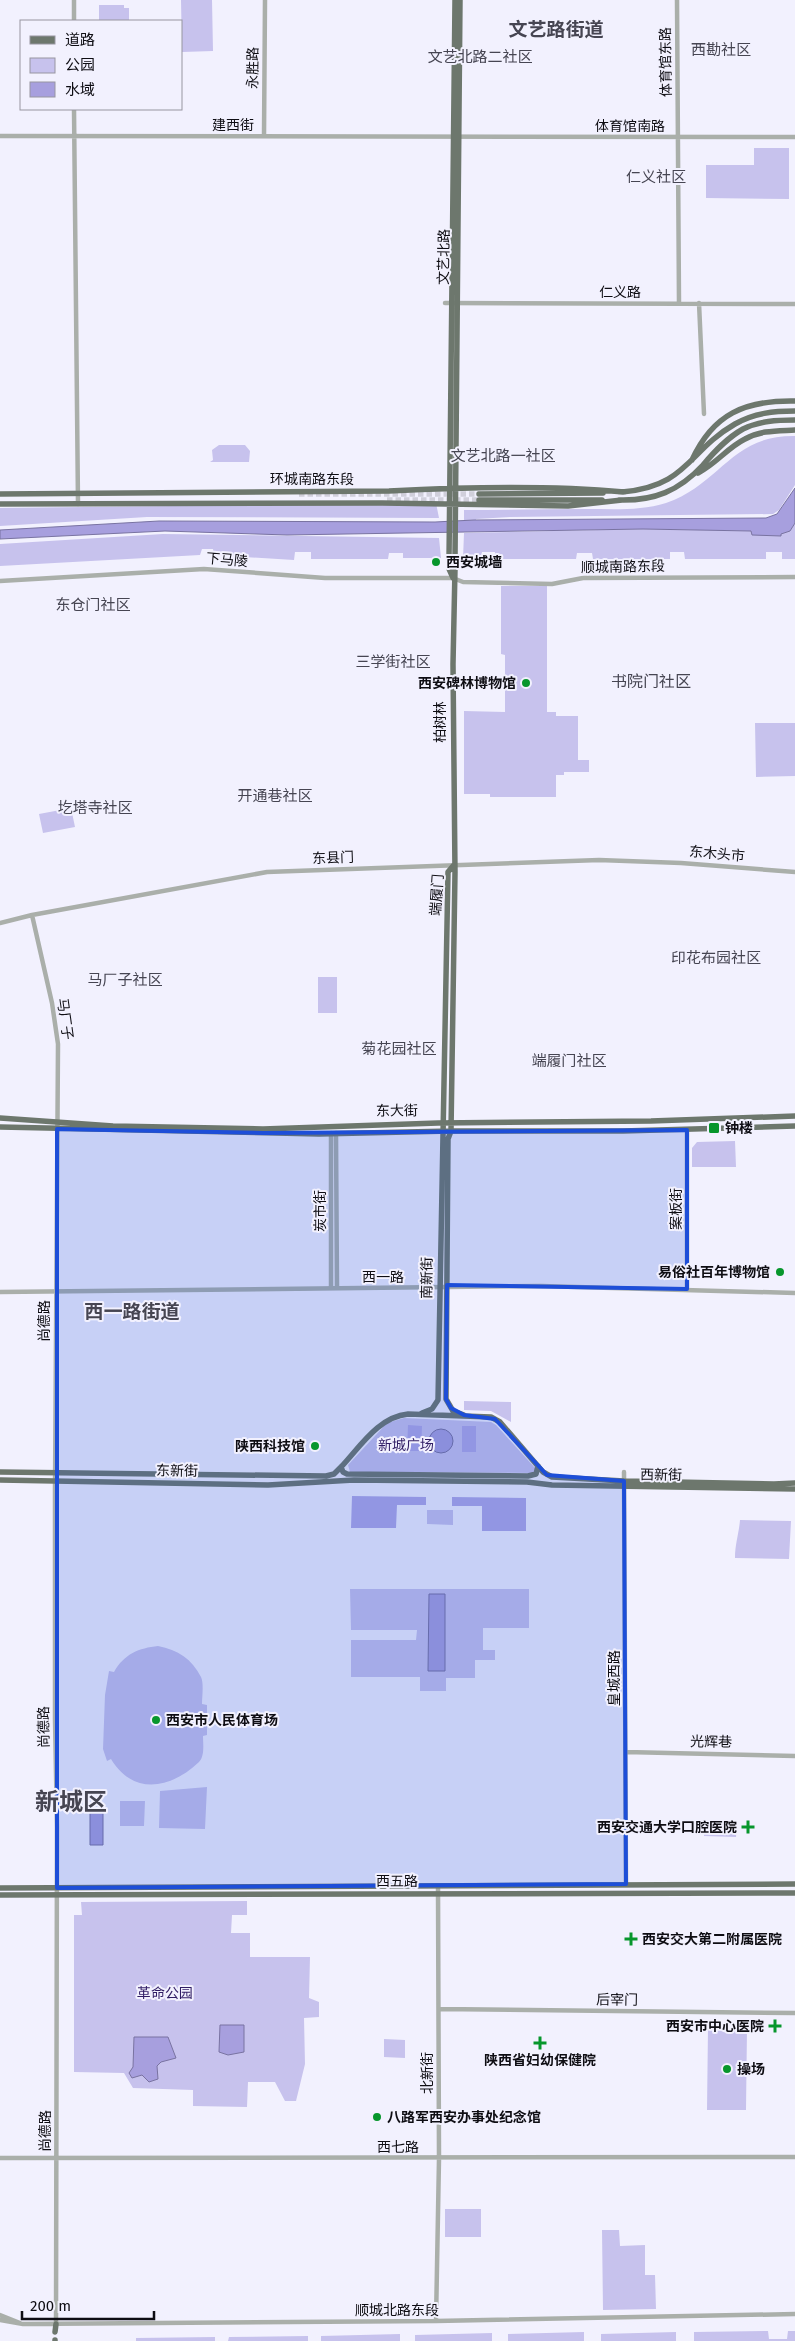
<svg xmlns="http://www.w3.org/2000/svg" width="795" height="2341" viewBox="0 0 795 2341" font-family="'Fira Sans','Noto Sans SC',sans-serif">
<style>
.green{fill:#c7c2ed}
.forest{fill:#afa8e7}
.water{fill:#a79fde;stroke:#7973a1}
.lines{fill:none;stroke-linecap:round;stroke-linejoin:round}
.major-tunnel{stroke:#d0cfdb;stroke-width:5.5;stroke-dasharray:5.5 3;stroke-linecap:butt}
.minor{stroke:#aaafaa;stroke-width:4.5}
.major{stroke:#6d776d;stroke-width:5.5}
.marked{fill:#1d4ed8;fill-opacity:0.2;stroke:#1d4ed8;stroke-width:4;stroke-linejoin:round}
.poi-dot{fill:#07962c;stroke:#f2f1fe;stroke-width:2}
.labels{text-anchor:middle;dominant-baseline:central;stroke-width:4;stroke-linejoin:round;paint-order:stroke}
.street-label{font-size:14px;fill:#0e0d13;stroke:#f2f1fe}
.poi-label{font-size:14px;font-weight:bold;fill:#0e0d13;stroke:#f2f1fe;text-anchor:start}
.park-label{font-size:14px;fill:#301d65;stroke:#f2f1fe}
.neighbourhood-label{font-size:15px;fill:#464552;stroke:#f2f1fe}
.quarter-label{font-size:16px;fill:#464552;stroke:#f2f1fe}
.district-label{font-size:19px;font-weight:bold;fill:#464552;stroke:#f2f1fe}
.town-label{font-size:24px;font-weight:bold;fill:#464552;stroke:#f2f1fe}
</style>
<rect width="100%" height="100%" fill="#f2f1fe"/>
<path class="green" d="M 181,0 L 212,0 L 213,51 L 182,52 Z
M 99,5 L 124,5 L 124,8 L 129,8 L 129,21 L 99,21 Z
M 754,148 L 789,148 L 789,199 L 706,198 L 706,165 L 754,165 Z
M 795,436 L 795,485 L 779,510 L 773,514 L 510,517 L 476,519 L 476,522 L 464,523 L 464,510 C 505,510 546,509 587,509 C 613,509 641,511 666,503 C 721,484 731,435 795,436 Z
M 219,445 L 245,445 L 250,451 L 249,462 L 210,462 L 213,460 L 212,450 Z
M 436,503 L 439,518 L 147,517 L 0,526 L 0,508 Z
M 795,523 L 795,559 L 782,559 L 782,552 L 766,552 L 766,559 L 685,559 L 684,552 L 670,552 L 670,559 L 593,559 L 592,553 L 577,553 L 576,559 L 495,559 L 495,552 L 482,552 L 481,559 L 463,559 L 464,533 L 643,529 L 751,531 L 752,535 L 790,531 Z
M 163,534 L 439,538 L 441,558 L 403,558 L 403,553 L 389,553 L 388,559 L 311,559 L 311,552 L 295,552 L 294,560 L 214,555 L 213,549 L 202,549 L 200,555 L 0,566 L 0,544 Z
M 501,586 L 547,586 L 547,712 L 556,712 L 556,716 L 578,716 L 578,760 L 589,760 L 589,772 L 564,772 L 564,775 L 556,775 L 556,797 L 490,797 L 490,794 L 464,794 L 464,711 L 505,712 L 505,655 L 501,654 Z
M 755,723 L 795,723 L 795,776 L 756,777 Z
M 71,808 L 75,827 L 43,833 L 39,814 Z
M 318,977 L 337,977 L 337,1013 L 318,1013 Z
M 735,1141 L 736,1167 L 692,1167 L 692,1148 L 697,1142 Z
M 464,1401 L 511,1402 L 511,1422 L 491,1411 L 464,1410 Z
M 404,1418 L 491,1422 L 496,1425 L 536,1469 L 535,1473 L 350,1472 L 348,1465 L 387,1423 Z
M 427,1510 L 453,1510 L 453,1525 L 427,1524 Z
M 740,1520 L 791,1521 L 789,1559 L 735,1558 C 735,1544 739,1533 740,1520 Z
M 350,1589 L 529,1589 L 529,1628 L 483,1628 L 483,1650 L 495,1650 L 495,1660 L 475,1660 L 475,1678 L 446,1678 L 446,1691 L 420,1691 L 420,1677 L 351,1677 L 351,1640 L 416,1640 L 417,1630 L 351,1630 Z
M 158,1646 C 178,1650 192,1659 201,1677 C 204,1683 202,1697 202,1704 L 207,1705 L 207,1735 L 203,1736 C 203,1743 205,1756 199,1762 C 172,1788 134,1797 111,1759 L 107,1761 L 103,1749 L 105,1695 L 109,1671 L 114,1672 C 124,1654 139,1648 158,1646 Z
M 207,1787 L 205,1829 L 159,1828 L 160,1791 Z
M 120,1801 L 145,1801 L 144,1826 L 120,1826 Z
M 704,1823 L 737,1823 L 736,1837 L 704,1836 Z
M 247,1901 L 247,1915 L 232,1915 L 231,1933 L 250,1933 L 250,1957 L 310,1957 L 309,1998 L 319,2002 L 319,2017 L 304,2018 L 305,2064 L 296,2101 L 285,2101 L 275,2082 L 248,2082 L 247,2107 L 193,2106 L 193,2090 L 133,2088 L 124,2073 L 74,2072 L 74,1915 L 82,1915 L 81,1902 Z
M 708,2028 L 747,2029 L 746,2110 L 707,2110 Z
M 384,2039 L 405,2040 L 405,2058 L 384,2057 Z
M 445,2209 L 481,2209 L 481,2237 L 445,2237 Z
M 602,2230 L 619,2230 L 620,2246 L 645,2245 L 645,2275 L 655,2275 L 656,2309 L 603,2310 Z
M 768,2331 L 769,2339 L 787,2339 L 788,2331 L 795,2331 L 795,2341 L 593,2341 L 601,2341 L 601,2334 L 676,2332 L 676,2341 L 694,2341 L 694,2332 Z
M 584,2332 L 584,2341 L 508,2341 L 508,2334 Z
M 492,2333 L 492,2341 L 415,2341 L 415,2335 Z
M 400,2334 L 400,2341 L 321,2341 L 321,2336 Z
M 308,2336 L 308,2341 L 228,2341 L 229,2337 Z
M 215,2337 L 215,2341 L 136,2341 L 136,2338 Z"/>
<path class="forest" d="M 408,1425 L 422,1426 L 421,1451 L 407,1451 Z
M 462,1426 L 476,1426 L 476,1452 L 462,1452 Z
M 352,1496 L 426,1497 L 426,1505 L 397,1505 L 396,1528 L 351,1528 Z
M 452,1497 L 526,1498 L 526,1531 L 482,1531 L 482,1506 L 452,1506 Z"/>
<path class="water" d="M 795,488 L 795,523 L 790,531 L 781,534 L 781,536 L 752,535 L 751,531 L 643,529 L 287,535 L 165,531 L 0,539 L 0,530 L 159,521 L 435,522 L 474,520 L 766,518 L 777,514 Z
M429 1441a12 12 0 1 1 24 0a12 12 0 1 1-24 0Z
M 429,1594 L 445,1594 L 445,1671 L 428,1671 Z
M 90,1813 L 103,1813 L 103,1845 L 90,1845 Z
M 220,2025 L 244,2025 L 244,2052 L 228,2055 L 219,2052 Z
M 134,2037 L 168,2037 L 176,2058 L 161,2062 L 157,2066 L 158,2079 L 149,2082 L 142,2075 L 132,2078 L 129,2073 L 133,2067 Z"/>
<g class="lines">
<path class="major-tunnel" d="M 299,494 L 479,494
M 387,500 L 479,500"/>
<path class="minor" d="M 74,0 L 74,21
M 677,0 L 679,303
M 74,109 L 78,504
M 0,136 L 795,137
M 264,136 L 265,0
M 445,303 L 795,304
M 699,303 L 704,414
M 0,581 L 204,569 L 325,578 L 453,578 L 463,582 L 552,584 L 583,578 L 795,577
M 32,915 L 52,1003 L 58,1044 L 55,1490 L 55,1719 L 57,1827 L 56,2324
M 0,923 L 32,915 L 267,872 L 599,860 L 681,863 L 795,872
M 687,1130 L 687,1289
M 331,1133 L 331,1288
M 336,1133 L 337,1288
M 0,1292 L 541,1286 L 795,1293
M 624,1472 L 626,1884
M 626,1752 L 795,1756
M 439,2009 L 795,2013
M 0,2158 L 795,2157
M 0,2315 L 20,2323
M 0,2320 L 23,2324 L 436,2321 L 795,2314
M 436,2321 L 439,2159 L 438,1886"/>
<path class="major" d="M 692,460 C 713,414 745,400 795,401
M 698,473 C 717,463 727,448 745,439 C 761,430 778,431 795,430
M 622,492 C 687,487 688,451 735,424 C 754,413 774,411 795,411
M 0,494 L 389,491 C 467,487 546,485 624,492
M 479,494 L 603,493
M 479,500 L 602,500
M 619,500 C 654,501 679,491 703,465 C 715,451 727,438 743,429 C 759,421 777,420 795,420
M 0,504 L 382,503 L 568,506 L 622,500
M 455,558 L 460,0
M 449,559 L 455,0
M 449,569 L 453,578
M 455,569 L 453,664 L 455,872 L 451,1131 L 448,1139 L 446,1399 L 453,1411 L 464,1415
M 0,1118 L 113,1126 L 263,1129 L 438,1123 L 651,1121 L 795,1116
M 0,1127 L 319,1134 L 451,1131 L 623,1131 L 795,1126
M 422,1413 L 432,1409 L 438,1400 L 448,872 L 453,866
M 341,1467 L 343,1472 L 347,1474 L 528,1476 L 536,1474 L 538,1466
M 0,1472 L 326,1476 L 334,1474 L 341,1467 C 360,1447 378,1417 408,1414 L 491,1417 L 500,1422 L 543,1472 L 552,1477 L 624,1481 L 774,1484 L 795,1483
M 0,1480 L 268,1485 L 354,1480 L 527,1482 L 552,1485 L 795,1489
M 0,1888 L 795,1884
M 0,1895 L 795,1893
M 55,2332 L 56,2324
M 55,2341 L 55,2340"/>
</g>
<path class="marked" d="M 57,1129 L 263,1133 L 687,1130 L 687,1289 L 447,1285 L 446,1399 L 451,1408 L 464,1415 L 495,1419 L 547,1475 L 624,1481 L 626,1884 L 57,1888 Z"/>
<g class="poi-dot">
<circle cx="436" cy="562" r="5"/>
<circle cx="526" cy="683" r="5"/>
<rect x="708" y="1122" width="12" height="12" rx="2.5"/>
<circle cx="780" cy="1272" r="5"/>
<circle cx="315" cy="1446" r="5"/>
<circle cx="156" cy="1720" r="5"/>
<path d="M745.5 1819.5h5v5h5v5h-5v5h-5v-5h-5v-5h5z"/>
<path d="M628.5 1931.5h5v5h5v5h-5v5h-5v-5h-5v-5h5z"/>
<path d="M772.5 2018.5h5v5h5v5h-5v5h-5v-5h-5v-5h5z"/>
<path d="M537.5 2035.5h5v5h5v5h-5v5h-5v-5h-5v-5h5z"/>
<circle cx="727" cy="2069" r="5"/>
<circle cx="377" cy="2117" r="5"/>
</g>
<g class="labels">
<g class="street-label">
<text transform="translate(666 62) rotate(-91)">体育馆东路</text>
<text transform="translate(253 68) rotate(-89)">永胜路</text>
<text x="233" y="125">建西街</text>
<text x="630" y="126">体育馆南路</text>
<text transform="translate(444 257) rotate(-89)">文艺北路</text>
<text x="620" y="292">仁义路</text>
<text x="312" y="479">环城南路东段</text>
<text transform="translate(227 560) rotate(5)">下马陵</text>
<text transform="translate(623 567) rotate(-1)">顺城南路东段</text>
<text transform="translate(440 722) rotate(-90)">柏树林</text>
<text transform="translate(717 854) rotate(5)">东木头市</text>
<text transform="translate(333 858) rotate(-2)">东县门</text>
<text transform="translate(437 895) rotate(-86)">端履门</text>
<text transform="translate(65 1019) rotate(82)">马厂子</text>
<text transform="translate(397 1111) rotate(-1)">东大街</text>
<text transform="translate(676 1209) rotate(-90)">案板街</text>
<text transform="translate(320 1211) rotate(-90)">炭市街</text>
<text x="383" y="1277">西一路</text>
<text transform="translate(427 1278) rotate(-89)">南新街</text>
<text transform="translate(44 1321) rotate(-90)">尚德路</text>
<text transform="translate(177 1471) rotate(1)">东新街</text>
<text transform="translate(661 1475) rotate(1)">西新街</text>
<text transform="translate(614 1678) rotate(-90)">皇城西路</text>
<text transform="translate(44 1727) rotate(-91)">尚德路</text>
<text transform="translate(711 1742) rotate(1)">光辉巷</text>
<text x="397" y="1881">西五路</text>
<text transform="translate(617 2000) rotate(1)">后宰门</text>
<text transform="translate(427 2073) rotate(-90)">北新街</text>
<text transform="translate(45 2131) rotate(-90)">尚德路</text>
<text x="398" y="2147">西七路</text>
<text x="397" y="2310">顺城北路东段</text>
</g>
<g class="poi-label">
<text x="446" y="562">西安城墙</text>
<text x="516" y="683" text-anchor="end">西安碑林博物馆</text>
<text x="725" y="1128">钟楼</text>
<text x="770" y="1272" text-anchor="end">易俗社百年博物馆</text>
<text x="305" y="1446" text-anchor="end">陕西科技馆</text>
<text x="166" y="1720">西安市人民体育场</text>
<text x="737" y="1827" text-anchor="end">西安交通大学口腔医院</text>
<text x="642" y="1939">西安交大第二附属医院</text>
<text x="764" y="2026" text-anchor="end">西安市中心医院</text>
<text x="540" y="2060" text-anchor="middle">陕西省妇幼保健院</text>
<text x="737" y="2069">操场</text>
<text x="387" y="2117">八路军西安办事处纪念馆</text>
</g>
<g class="park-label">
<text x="406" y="1445">新城广场</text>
<text x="165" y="1993">革命公园</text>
</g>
<g class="neighbourhood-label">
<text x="721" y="50">西勘社区</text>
<text x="480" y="57">文艺北路二社区</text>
<text x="656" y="177">仁义社区</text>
<text x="503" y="456">文艺北路一社区</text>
<text x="93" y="605">东仓门社区</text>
<text x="393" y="662">三学街社区</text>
<text x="275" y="796">开通巷社区</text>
<text x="95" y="808">圪塔寺社区</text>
<text x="716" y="958">印花布园社区</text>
<text x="125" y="980">马厂子社区</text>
<text x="399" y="1049">菊花园社区</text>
<text x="569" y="1061">端履门社区</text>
</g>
<g class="quarter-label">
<text x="651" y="681">书院门社区</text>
</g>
<g class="district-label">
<text x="556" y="29">文艺路街道</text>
<text x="132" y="1311">西一路街道</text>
</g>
<g class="town-label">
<text x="71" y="1802">新城区</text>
</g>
</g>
<rect x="20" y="20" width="162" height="90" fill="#f2f1fe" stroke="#9796a0"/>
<rect x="30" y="36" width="25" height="8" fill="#6d776d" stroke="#9796a0"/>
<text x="65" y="45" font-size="15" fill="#0e0d13">道路</text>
<rect x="30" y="58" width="25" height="15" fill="#c7c2ed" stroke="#9796a0"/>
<text x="65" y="70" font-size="15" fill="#0e0d13">公园</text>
<rect x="30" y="82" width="25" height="15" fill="#a79fde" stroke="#9796a0"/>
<text x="65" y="95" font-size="15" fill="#0e0d13">水域</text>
<path d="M22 2311v8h132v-8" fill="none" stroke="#0e0d13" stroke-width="2.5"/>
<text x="30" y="2311" font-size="15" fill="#0e0d13" stroke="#f2f1fe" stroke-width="4" paint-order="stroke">200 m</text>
</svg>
